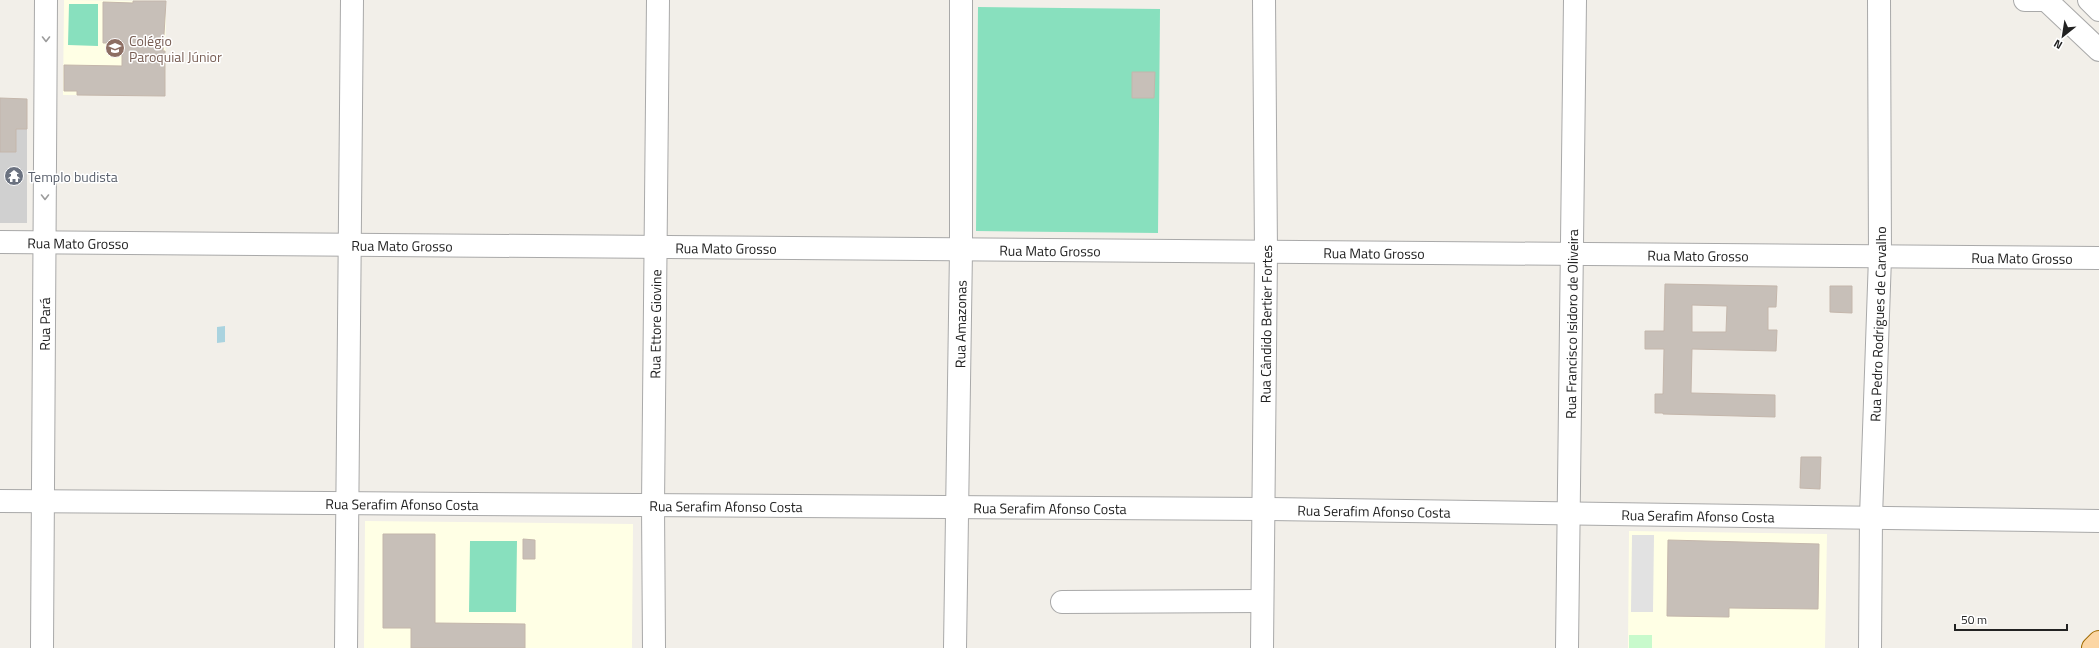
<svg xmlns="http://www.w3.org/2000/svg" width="2099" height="648" viewBox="0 0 2099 648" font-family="'Titillium Web',sans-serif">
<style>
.education{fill:#ffffe5}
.religious{fill:#d0d0d0}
.park{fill:#c8facc}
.pitch{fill:#88e0be}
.parking{fill:#e2e2e2}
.water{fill:#aad3df}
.building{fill:#c7bfb8;stroke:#c4b6ab;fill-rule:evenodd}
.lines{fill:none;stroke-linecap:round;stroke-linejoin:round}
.minor-casing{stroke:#a9a9a9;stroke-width:24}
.major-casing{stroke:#a06b00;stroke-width:24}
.minor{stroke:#fff;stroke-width:22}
.major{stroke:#fcd6a4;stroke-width:22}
.oneway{stroke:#9c9c9c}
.labels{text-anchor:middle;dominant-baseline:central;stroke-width:3;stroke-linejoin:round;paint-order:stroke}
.education-label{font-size:14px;fill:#785e54;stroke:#fff;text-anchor:start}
.worship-label{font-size:14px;fill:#5b616d;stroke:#fff;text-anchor:start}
.street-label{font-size:14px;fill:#222;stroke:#fff}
</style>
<rect width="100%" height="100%" fill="#f2efe9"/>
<path class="education" d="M 64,0 L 166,1 L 165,96 L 63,95 Z
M 365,521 L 633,524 L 632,648 L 364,648 Z
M 1629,531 L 1827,534 L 1825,648 L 1628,648 Z"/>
<path class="religious" d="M 0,128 L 27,129 L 27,223 L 0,223 Z"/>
<path class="park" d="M 1629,635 L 1652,635 L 1652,648 L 1629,648 Z"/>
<path class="pitch" d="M 69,4 L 98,4 L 98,46 L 68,45 Z
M 978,7 L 1160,9 L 1158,233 L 976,231 Z
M 470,541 L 517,541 L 516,612 L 469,612 Z"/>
<path class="parking" d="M 1632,535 L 1654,535 L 1653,612 L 1631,612 Z"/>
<path class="water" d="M 225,326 L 225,342 L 217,343 L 217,327 Z"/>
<path class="building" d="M 133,1 L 166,1 L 163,51 L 165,51 L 165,96 L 77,95 L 77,91 L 64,91 L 64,65 L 122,66 L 122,43 L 103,43 L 103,2 L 133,3 Z
M 1132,72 L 1155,72 L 1154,98 L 1132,98 Z
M 0,98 L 27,99 L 27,129 L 16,129 L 16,152 L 0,152 Z
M 1665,284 L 1777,286 L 1776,307 L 1768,307 L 1768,330 L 1777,330 L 1776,351 L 1692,349 L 1691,393 L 1775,395 L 1775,417 L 1663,414 L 1663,413 L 1655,413 L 1655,394 L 1663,394 L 1664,349 L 1645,349 L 1645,331 L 1664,331 ZM 1692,305 L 1727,306 L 1726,332 L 1692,332 Z
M 1830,286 L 1852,286 L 1852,313 L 1830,312 Z
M 1801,457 L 1821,457 L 1820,489 L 1800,488 Z
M 383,534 L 435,534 L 435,623 L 525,624 L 525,648 L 411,648 L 411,628 L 383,628 Z
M 523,539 L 535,540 L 535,559 L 523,559 Z
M 1668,540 L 1819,544 L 1818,609 L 1729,608 L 1729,617 L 1667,616 Z"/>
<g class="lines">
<g class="minor-casing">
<g id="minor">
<path d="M 2025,0 L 2046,0"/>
<path d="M 2046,0 L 2099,50"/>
<path d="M 2089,0 L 2099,10"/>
<path id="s1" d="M 0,242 L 2099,258"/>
<path id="s2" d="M 0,501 L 1264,509 L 2099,521"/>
<path d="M 1062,602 L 1262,601"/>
<path id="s3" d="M 42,648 L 46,0"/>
<path d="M 346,648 L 352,0"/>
<path id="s4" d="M 654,648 L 653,506 L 658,0"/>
<path id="s5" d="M 955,648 L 961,250 L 961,0"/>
<path id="s6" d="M 1262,648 L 1266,252 L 1264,0"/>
<path id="s7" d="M 1567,648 L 1575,0"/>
<path id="s8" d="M 1870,648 L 1871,517 L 1880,257 L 1879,0"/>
</g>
</g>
<g class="major-casing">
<path id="major" d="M 2093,648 L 2099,642"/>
</g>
<use href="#minor" class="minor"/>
<use href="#major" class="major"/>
</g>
<defs><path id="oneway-chevron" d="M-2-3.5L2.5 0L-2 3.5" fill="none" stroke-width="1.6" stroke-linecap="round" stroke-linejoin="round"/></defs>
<g class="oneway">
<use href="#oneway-chevron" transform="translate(46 39) rotate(90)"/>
<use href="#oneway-chevron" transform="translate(45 197) rotate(90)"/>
</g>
<defs>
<g id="school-disc" transform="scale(1)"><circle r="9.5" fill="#8d6e63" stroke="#fff"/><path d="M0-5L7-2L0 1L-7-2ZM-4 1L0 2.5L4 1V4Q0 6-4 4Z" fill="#fff"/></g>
<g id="temple-disc" transform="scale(1)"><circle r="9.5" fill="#6b7280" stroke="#fff"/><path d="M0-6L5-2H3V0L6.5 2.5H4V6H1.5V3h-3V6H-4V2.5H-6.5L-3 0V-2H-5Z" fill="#fff"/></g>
</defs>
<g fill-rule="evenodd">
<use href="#school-disc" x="115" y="48"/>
<use href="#temple-disc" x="14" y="176"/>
</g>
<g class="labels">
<g class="education-label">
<text x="129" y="40">Colégio<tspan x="129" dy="16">Paroquial Júnior</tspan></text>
</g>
<g class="worship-label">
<text x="28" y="176">Templo budista</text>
</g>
<g class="street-label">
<text stroke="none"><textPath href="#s1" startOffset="78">Rua Mato Grosso</textPath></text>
<text stroke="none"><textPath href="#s1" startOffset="402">Rua Mato Grosso</textPath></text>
<text stroke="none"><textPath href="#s1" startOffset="726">Rua Mato Grosso</textPath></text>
<text stroke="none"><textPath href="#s1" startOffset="1050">Rua Mato Grosso</textPath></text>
<text stroke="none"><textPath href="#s1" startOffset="1374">Rua Mato Grosso</textPath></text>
<text stroke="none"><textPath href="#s1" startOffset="1698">Rua Mato Grosso</textPath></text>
<text stroke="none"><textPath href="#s1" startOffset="2022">Rua Mato Grosso</textPath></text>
<text stroke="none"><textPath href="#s3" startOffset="324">Rua Pará</textPath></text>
<text stroke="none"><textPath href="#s4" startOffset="324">Rua Ettore Giovine</textPath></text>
<text stroke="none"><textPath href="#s5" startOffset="324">Rua Amazonas</textPath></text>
<text stroke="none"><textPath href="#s6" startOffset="324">Rua Cândido Bertier Fortes</textPath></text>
<text stroke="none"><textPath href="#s7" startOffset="324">Rua Francisco Isidoro de Oliveira</textPath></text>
<text stroke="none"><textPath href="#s8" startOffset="324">Rua Pedro Rodrigues de Carvalho</textPath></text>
<text stroke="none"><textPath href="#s2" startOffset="402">Rua Serafim Afonso Costa</textPath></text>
<text stroke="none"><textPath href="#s2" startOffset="726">Rua Serafim Afonso Costa</textPath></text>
<text stroke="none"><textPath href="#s2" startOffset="1050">Rua Serafim Afonso Costa</textPath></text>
<text stroke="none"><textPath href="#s2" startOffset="1374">Rua Serafim Afonso Costa</textPath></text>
<text stroke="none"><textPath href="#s2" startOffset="1698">Rua Serafim Afonso Costa</textPath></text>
</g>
</g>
<g transform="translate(2063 36) rotate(210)" stroke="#ffffff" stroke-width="3" paint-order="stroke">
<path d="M0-3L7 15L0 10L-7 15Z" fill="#222222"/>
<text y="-6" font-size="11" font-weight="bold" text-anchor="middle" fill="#222222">N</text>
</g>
<path d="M1955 624v6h112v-6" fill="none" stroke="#222222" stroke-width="2"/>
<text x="1961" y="624" font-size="12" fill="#222222" stroke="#ffffff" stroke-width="3" paint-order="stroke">50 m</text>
</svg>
